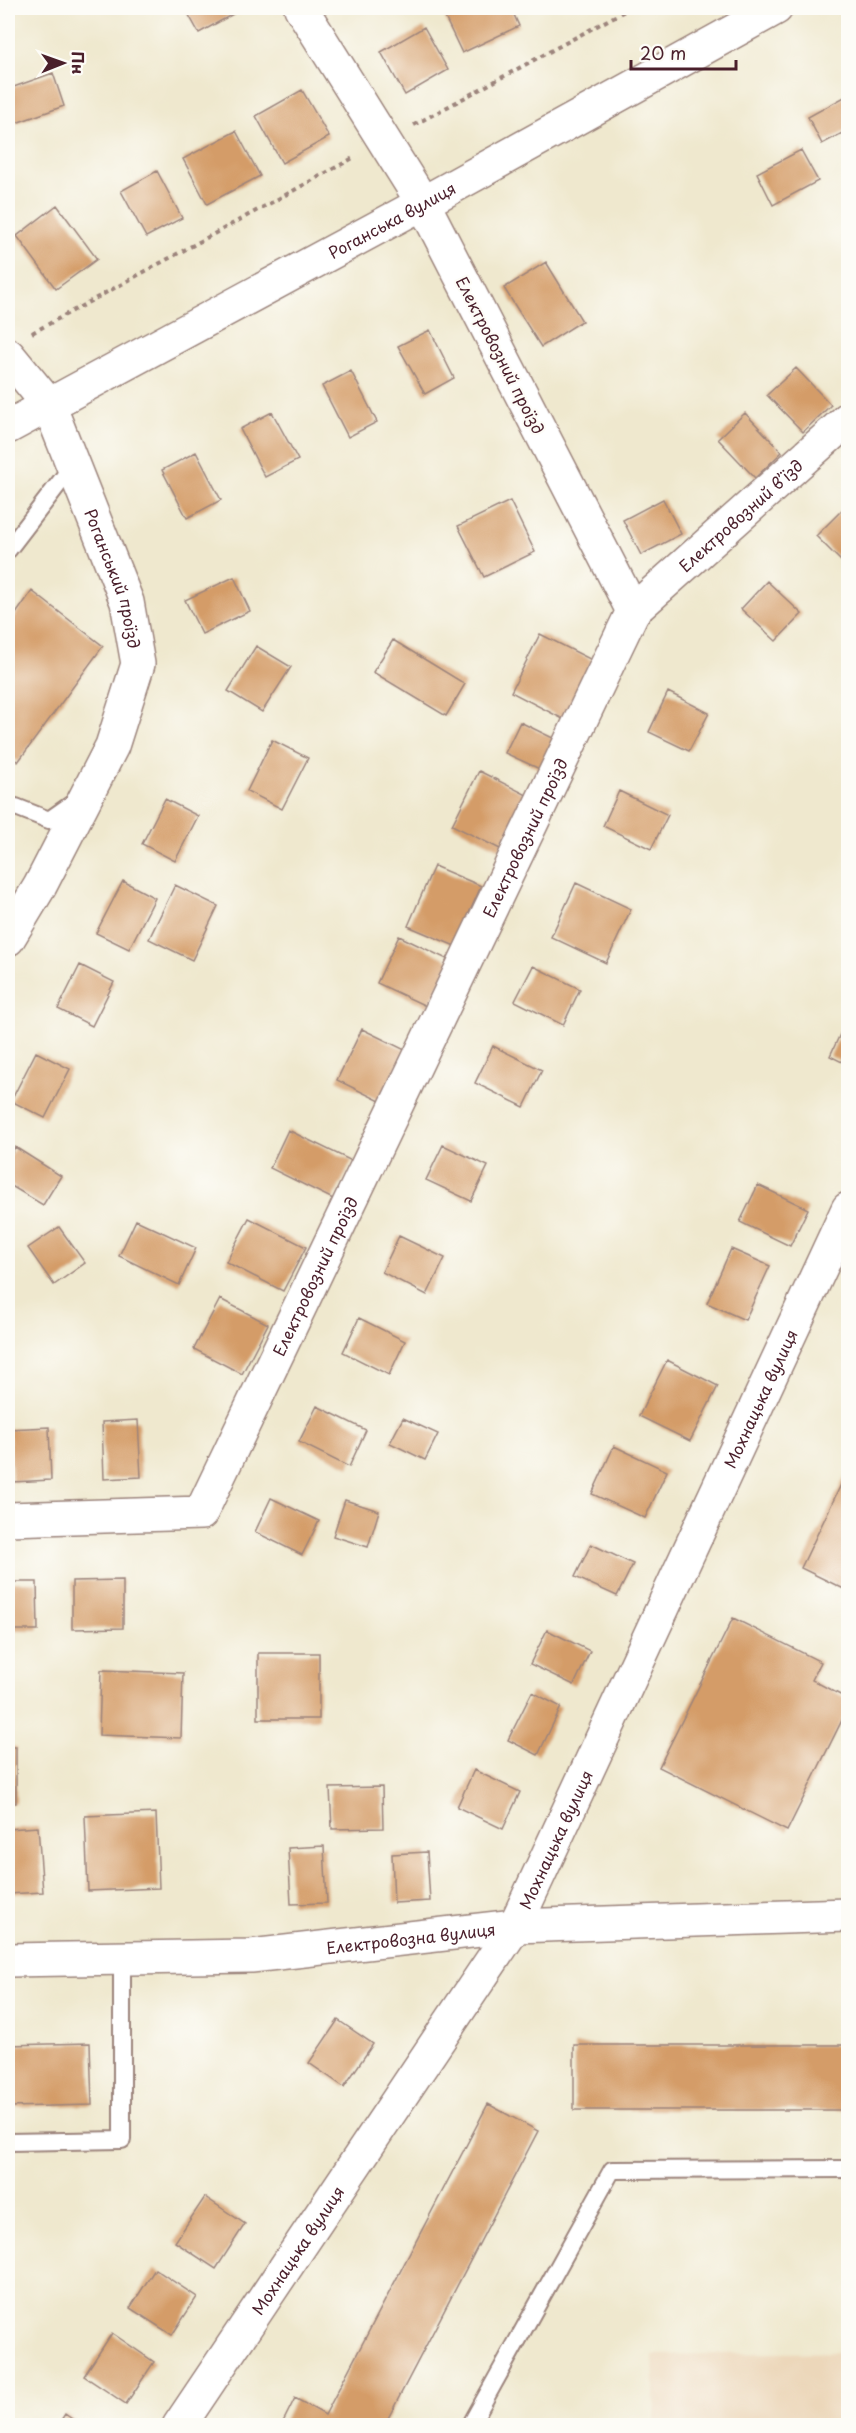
<svg xmlns="http://www.w3.org/2000/svg" width="856" height="2433" viewBox="0 0 856 2433" font-family="'Playpen Sans',sans-serif">
<style>
.built{fill:#ecd7ba}
.building{fill:#d49c67}
.lines{fill:none;stroke-linecap:round;stroke-linejoin:round}
.lane-casing{stroke:#9c847c;stroke-width:20}
.street-casing{stroke:#9c847c;stroke-width:36}
.secondary-casing{stroke:#9c847c;stroke-width:36}
.path{stroke:#9c847c;stroke-width:4;stroke-dasharray:4.5 4.5;stroke-linecap:butt}
.lane{stroke:#fff;stroke-width:16}
.street{stroke:#fff;stroke-width:33}
.secondary{stroke:#fff;stroke-width:33}
.labels{text-anchor:middle;dominant-baseline:central;stroke-width:4.5;stroke-linejoin:round;paint-order:stroke}
.street-label{font-size:16px;fill:#4a1f2b;stroke:#fdfcf7}
</style>
<rect width="100%" height="100%" fill="#fdfcf7"/>
<filter id="ink" filterUnits="userSpaceOnUse"><feTurbulence type="fractalNoise" baseFrequency=".0167" numOctaves="2"/><feDisplacementMap in="SourceGraphic" scale="12" xChannelSelector="R" yChannelSelector="G"/><feConvolveMatrix kernelMatrix="1 2 1 2 8 2 1 2 1" color-interpolation-filters="sRGB"/></filter>
<filter id="wash" filterUnits="userSpaceOnUse"><feTurbulence type="fractalNoise" baseFrequency=".008" numOctaves="4" result="noise"/><feDisplacementMap in="SourceGraphic" scale="24" xChannelSelector="R" yChannelSelector="G"/><feGaussianBlur stdDeviation="1.35" result="paint"/><feColorMatrix in="noise" values="0 0 0 0 0 0 0 0 0 0 0 0 0 0 0 0 0 1.4 0 .05"/><feComposite in="paint" operator="in"/></filter>
<g filter="url(#wash)">
<rect width="100%" height="100%" fill="#efe8ce"/>
<path class="built" d="M 848,2352 L 848,2425 L 655,2425 L 653,2355 Z"/>
<g id="blocks">
<path class="building" d="M 185,8 L 244,8 L 199,33 Z
M 444,8 L 511,8 L 519,26 L 462,53 L 441,9 Z
M 424,27 L 448,70 L 405,95 L 381,52 Z
M 53,73 L 64,106 L 16,123 L 8,99 L 8,89 Z
M 302,90 L 329,137 L 282,163 L 256,116 Z
M 848,95 L 848,130 L 822,144 L 808,117 Z
M 236,131 L 260,176 L 207,204 L 183,159 Z
M 801,150 L 818,181 L 773,205 L 757,173 Z
M 157,171 L 182,218 L 146,237 L 121,191 Z
M 57,205 L 97,259 L 56,289 L 17,236 Z
M 546,262 L 582,321 L 541,347 L 504,288 Z
M 430,330 L 454,378 L 425,394 L 398,346 Z
M 796,368 L 831,405 L 803,432 L 767,395 Z
M 351,371 L 377,422 L 348,437 L 322,386 Z
M 272,412 L 298,460 L 265,477 L 240,429 Z
M 745,413 L 782,452 L 755,478 L 718,439 Z
M 196,452 L 221,500 L 187,518 L 162,470 Z
M 663,499 L 681,534 L 641,555 L 623,520 Z
M 510,501 L 535,552 L 484,577 L 458,526 Z
M 848,504 L 848,568 L 816,536 Z
M 234,577 L 250,611 L 202,634 L 185,600 Z
M 767,581 L 802,614 L 776,641 L 741,609 Z
M 32,591 L 103,646 L 18,762 L 8,754 L 8,625 Z
M 540,634 L 592,660 L 563,719 L 511,692 Z
M 393,640 L 465,684 L 446,716 L 373,672 Z
M 256,646 L 291,667 L 262,712 L 228,691 Z
M 668,692 L 709,713 L 689,751 L 649,732 Z
M 520,722 L 559,741 L 544,771 L 505,753 Z
M 272,740 L 308,758 L 282,809 L 247,791 Z
M 479,771 L 527,795 L 500,849 L 452,825 Z
M 619,791 L 668,815 L 651,849 L 603,826 Z
M 165,799 L 198,816 L 175,861 L 142,844 Z
M 434,866 L 481,886 L 455,946 L 408,926 Z
M 123,881 L 155,898 L 129,949 L 96,933 Z
M 576,883 L 631,909 L 606,963 L 551,937 Z
M 175,885 L 218,906 L 192,960 L 149,939 Z
M 399,936 L 451,961 L 428,1007 L 377,983 Z
M 80,965 L 114,982 L 92,1026 L 58,1009 Z
M 533,966 L 580,989 L 563,1025 L 515,1001 Z
M 848,1017 L 848,1065 L 830,1056 Z
M 362,1029 L 405,1050 L 380,1101 L 337,1080 Z
M 493,1046 L 542,1070 L 524,1107 L 475,1083 Z
M 36,1052 L 70,1069 L 45,1118 L 11,1101 Z
M 288,1130 L 352,1161 L 333,1199 L 270,1168 Z
M 443,1145 L 488,1166 L 471,1201 L 426,1180 Z
M 15,1147 L 61,1176 L 43,1205 L 8,1184 L 8,1160 Z
M 758,1185 L 808,1209 L 790,1246 L 740,1222 Z
M 249,1218 L 306,1247 L 283,1291 L 226,1262 Z
M 136,1220 L 196,1248 L 179,1285 L 119,1256 Z
M 59,1227 L 85,1263 L 54,1285 L 28,1248 Z
M 399,1236 L 445,1258 L 427,1295 L 382,1272 Z
M 731,1249 L 770,1266 L 745,1320 L 707,1303 Z
M 220,1299 L 268,1324 L 242,1374 L 194,1349 Z
M 359,1318 L 405,1341 L 389,1375 L 343,1352 Z
M 667,1360 L 718,1386 L 690,1441 L 639,1416 Z
M 317,1406 L 366,1430 L 349,1467 L 299,1442 Z
M 403,1418 L 438,1434 L 425,1460 L 390,1443 Z
M 138,1420 L 141,1477 L 104,1479 L 102,1422 Z
M 49,1427 L 51,1480 L 12,1482 L 9,1429 Z
M 614,1446 L 667,1471 L 645,1518 L 592,1494 Z
M 848,1470 L 848,1591 L 801,1568 Z
M 271,1498 L 319,1521 L 302,1555 L 255,1532 Z
M 345,1500 L 379,1511 L 368,1547 L 333,1536 Z
M 591,1544 L 633,1564 L 617,1596 L 575,1577 Z
M 123,1580 L 123,1628 L 72,1629 L 72,1581 Z
M 8,1582 L 37,1582 L 38,1630 L 8,1630 Z
M 733,1618 L 821,1662 L 812,1680 L 848,1699 L 848,1708 L 787,1831 L 659,1767 Z
M 547,1630 L 590,1651 L 574,1685 L 530,1664 Z
M 258,1653 L 319,1653 L 319,1719 L 258,1719 Z
M 101,1670 L 183,1673 L 181,1738 L 99,1735 Z
M 532,1692 L 561,1707 L 538,1755 L 508,1740 Z
M 8,1747 L 16,1747 L 16,1803 L 8,1803 Z
M 474,1770 L 520,1792 L 503,1829 L 457,1807 Z
M 382,1787 L 383,1828 L 332,1829 L 330,1788 Z
M 156,1813 L 159,1888 L 88,1891 L 85,1816 Z
M 38,1827 L 43,1892 L 8,1894 L 8,1829 Z
M 324,1846 L 327,1903 L 291,1904 L 288,1848 Z
M 427,1852 L 430,1901 L 394,1903 L 392,1854 Z
M 338,2020 L 373,2044 L 344,2087 L 309,2063 Z
M 90,2043 L 92,2105 L 8,2107 L 8,2045 Z
M 574,2045 L 848,2045 L 848,2110 L 574,2110 Z
M 488,2104 L 538,2131 L 384,2426 L 281,2426 L 295,2398 L 325,2415 Z
M 205,2197 L 245,2224 L 216,2269 L 175,2242 Z
M 155,2269 L 197,2297 L 172,2335 L 130,2308 Z
M 112,2333 L 154,2362 L 126,2404 L 84,2376 Z
M 65,2414 L 82,2426 L 57,2426 Z"/>
</g>
</g>
<g filter="url(#ink)">
<use href="#blocks" fill-opacity="0" stroke="#9c847c" stroke-width="1.5"/>
<g class="lines">
<g class="lane-casing">
<path id="lane" d="M 8,550 L 73,465
M 8,807 L 16,807 L 49,820 L 76,801
M 8,2142 L 122,2140 L 122,1958
M 470,2426 L 612,2170 L 848,2169"/>
</g>
<g class="street-casing">
<g id="street">
<path id="s1" d="M 8,355 L 49,405 L 127,602 L 138,664 L 112,746 L 40,886 L 8,939"/>
<path id="s2" d="M 633,611 L 848,419"/>
<path id="s3" d="M 8,1519 L 201,1513 L 633,611 L 423,203 L 301,8"/>
<path id="s4" d="M 8,1960 L 251,1956 L 515,1926 L 848,1915"/>
<path id="s5" d="M 179,2426 L 515,1926 L 848,1209"/>
</g>
</g>
<g class="secondary-casing">
<g id="secondary">
<path id="s6" d="M 8,427 L 423,203 L 776,8"/>
</g>
</g>
<path class="path" d="M 414,125 L 630,8
M 32,333 L 355,157"/>
<use href="#lane" class="lane"/>
<use href="#street" class="street"/>
<use href="#secondary" class="secondary"/>
</g>
</g>
<g class="labels">
<g class="street-label">
<text stroke="none"><textPath href="#s6" startOffset="436">Роганська вулиця</textPath></text>
<text transform="translate(501 355) rotate(63)">Електровозний проїзд</text>
<text stroke="none"><textPath href="#s2" startOffset="144">Електровозний в’їзд</textPath></text>
<text stroke="none"><textPath href="#s1" startOffset="250">Роганський проїзд</textPath></text>
<text stroke="none"><textPath href="#s3" startOffset="942">Електровозний проїзд</textPath></text>
<text stroke="none"><textPath href="#s3" startOffset="456">Електровозний проїзд</textPath></text>
<text stroke="none"><textPath href="#s5" startOffset="1184">Мохнацька вулиця</textPath></text>
<text stroke="none"><textPath href="#s5" startOffset="698">Мохнацька вулиця</textPath></text>
<text stroke="none"><textPath href="#s4" startOffset="404">Електровозна вулиця</textPath></text>
<text stroke="none"><textPath href="#s5" startOffset="212">Мохнацька вулиця</textPath></text>
</g>
</g>
<rect width="856" height="2433" fill="none" stroke="#fdfcf7" stroke-width="30"/>
<g transform="translate(63 63) rotate(89)" stroke="#fdfcf7" stroke-width="4.5" paint-order="stroke">
<path d="M0-4.5L10 22L0 15L-10 22Z" fill="#4a1f2b"/>
<text y="-9" font-size="16" font-weight="bold" text-anchor="middle" fill="#4a1f2b">Пн</text>
</g>
<path d="M631 60v9h105v-9" fill="none" stroke="#4a1f2b" stroke-width="3"/>
<text x="640" y="60" font-size="18" fill="#4a1f2b" stroke="#fdfcf7" stroke-width="4.5" paint-order="stroke">20 m</text>
</svg>
